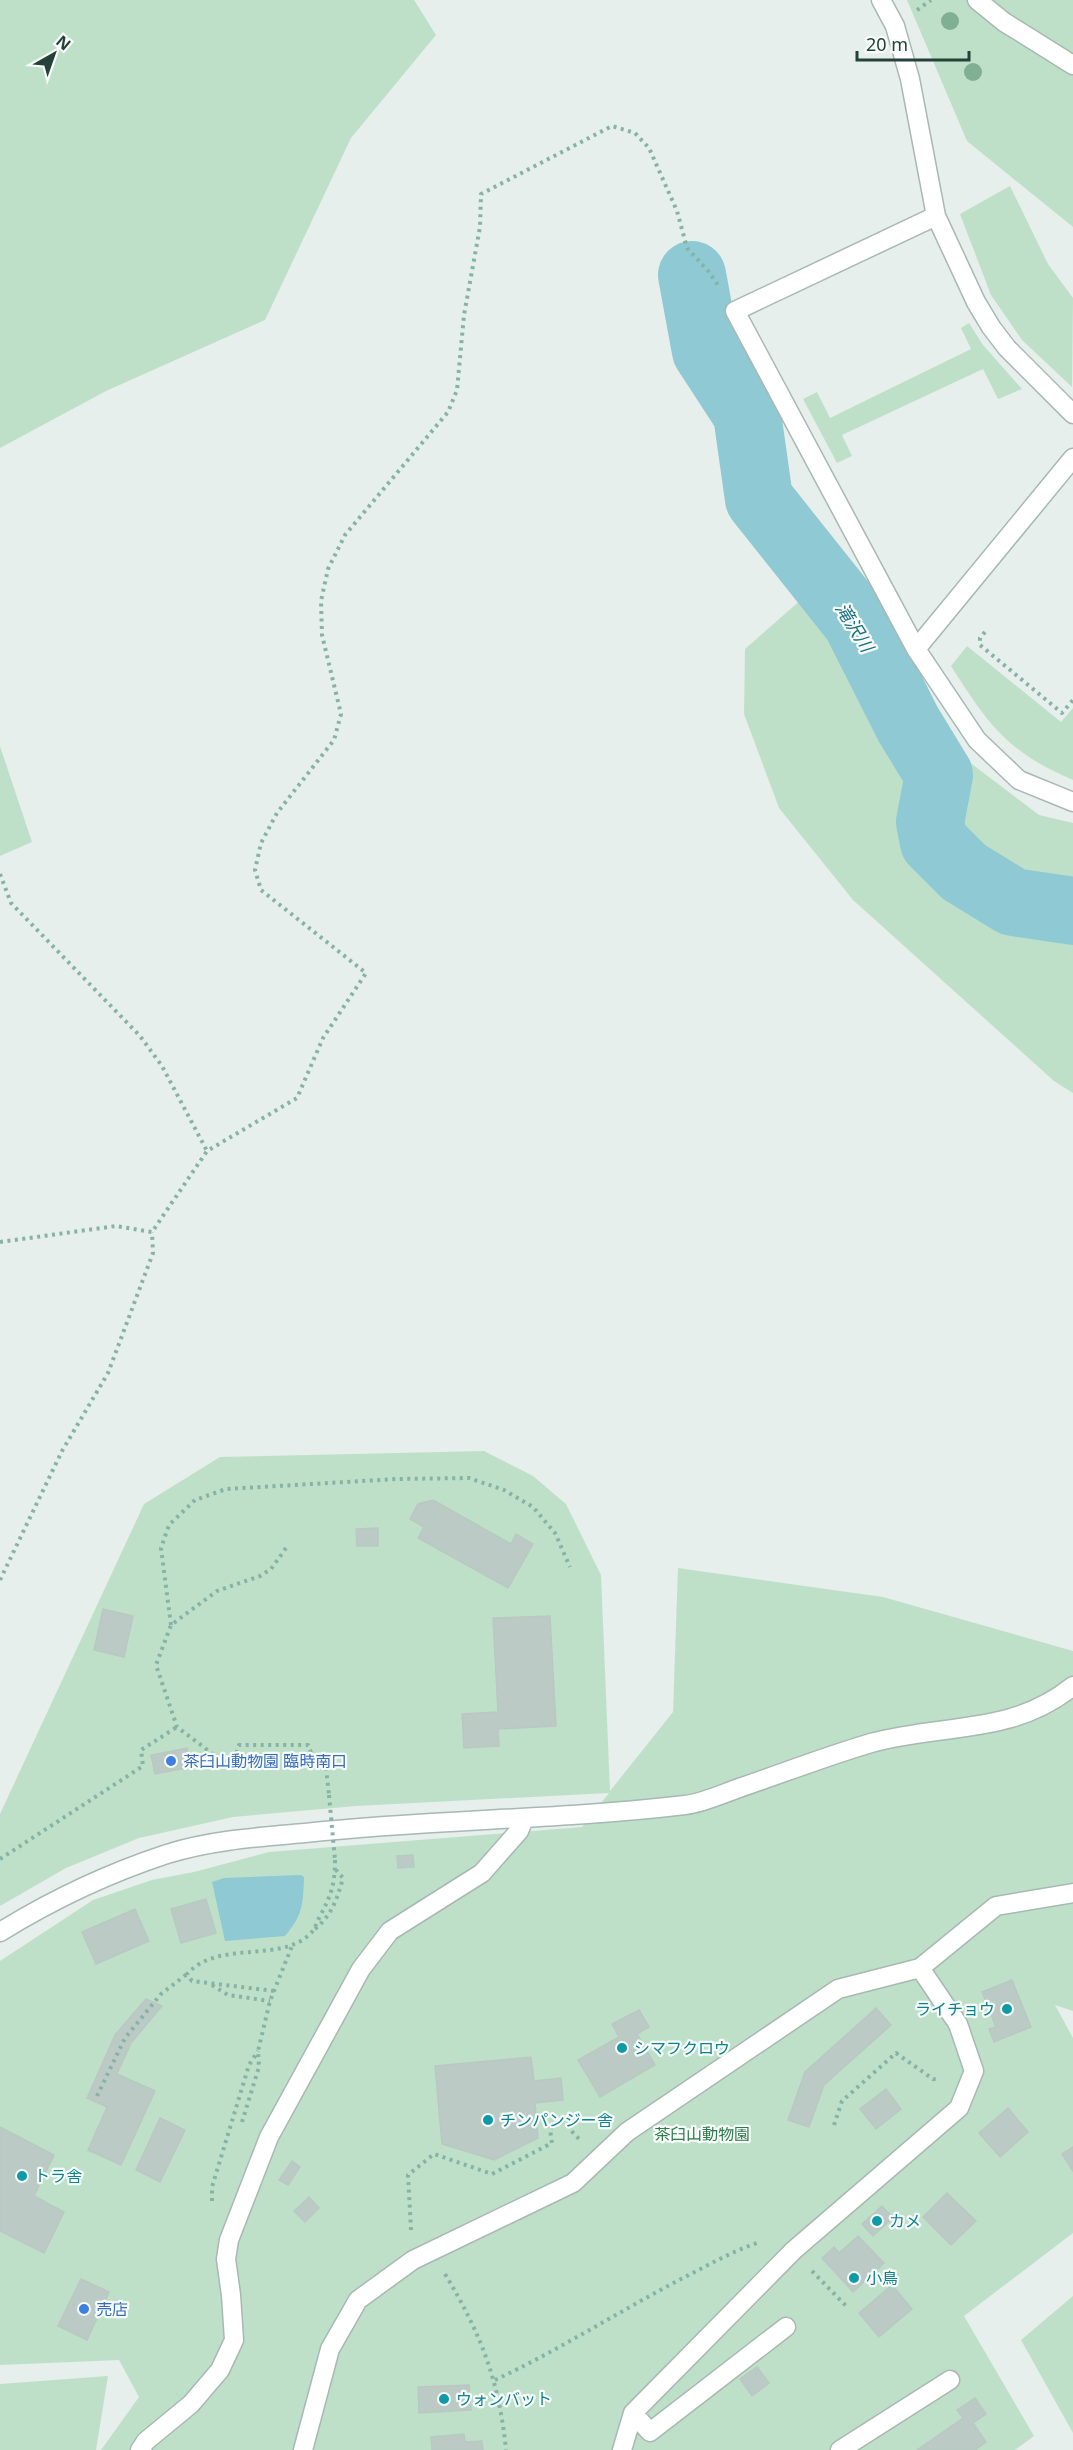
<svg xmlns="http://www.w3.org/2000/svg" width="1073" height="2450" viewBox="0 0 1073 2450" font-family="'Noto Sans','Noto Sans JP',sans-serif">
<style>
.green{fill:#bfe0c8}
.water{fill:#8ec9d4}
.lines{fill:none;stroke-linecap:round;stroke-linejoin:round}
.river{stroke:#8ec9d4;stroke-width:68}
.building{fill:#bbcac4;stroke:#b8c9c2;stroke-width:1.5}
.minor-casing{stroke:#a8b8b2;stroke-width:21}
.path{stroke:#86b3a5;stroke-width:4;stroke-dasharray:3 4.5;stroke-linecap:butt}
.minor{stroke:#fff;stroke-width:18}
.path-bridge{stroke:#86b3a5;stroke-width:4;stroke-dasharray:3 4.5;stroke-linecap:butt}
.tree{fill:#80af93}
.shop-dot{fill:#3f7fe0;stroke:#f7fbf9;stroke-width:2}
.culture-dot{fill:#0f9aa8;stroke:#f7fbf9;stroke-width:2}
.labels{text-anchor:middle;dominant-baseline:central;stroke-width:4.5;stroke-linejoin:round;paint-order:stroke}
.shop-label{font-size:16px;fill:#366cbe;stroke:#f7fbf9;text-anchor:start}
.culture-label{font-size:16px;fill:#0d838f;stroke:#f7fbf9;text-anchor:start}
.park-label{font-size:16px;fill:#2d7a4b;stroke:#f7fbf9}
.water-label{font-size:18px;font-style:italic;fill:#1c6f80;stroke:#f7fbf9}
</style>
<rect width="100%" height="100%" fill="#e6efeb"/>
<path class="green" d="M 0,0 L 414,0 L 436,35 L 351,138 L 265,320 L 106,391 L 0,448 Z
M 907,0 L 1073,0 L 1073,227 L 967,141 Z
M 1010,186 L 1048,264 L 1073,298 L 1072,387 L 1022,340 L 991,295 L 960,214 Z
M 969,323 L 983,345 L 1022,389 L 998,399 L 983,369 L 842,435 L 852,456 L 837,463 L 803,399 L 817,392 L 830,418 L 971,349 L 961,328 Z
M 835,570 L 956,752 L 1039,815 L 1073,823 L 1073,1093 L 1054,1081 L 853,900 L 779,808 L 744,714 L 745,649 Z
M 967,646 L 1061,722 L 1073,708 L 1073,780 C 1007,752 988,724 951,666 Z
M 0,746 L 32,842 L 0,856 Z
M 484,1451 L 533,1476 L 566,1504 L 601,1575 L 610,1791 L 673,1712 L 678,1568 L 883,1597 L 1073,1651 L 1073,2011 L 1055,2005 L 1073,2038 L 1073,2233 L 964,2316 L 1034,2436 L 1015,2450 L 101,2450 L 139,2397 L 119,2360 L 0,2365 L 0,1961 L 93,1900 L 152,1880 L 194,1872 L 269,1852 L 582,1827 L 609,1793 L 356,1806 L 233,1817 L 139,1838 L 66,1868 L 0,1906 L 0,1814 L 144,1504 L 220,1457 Z
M 1073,2296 L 1073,2433 L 1021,2340 Z
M 108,2376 L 96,2450 L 0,2450 L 0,2384 Z"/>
<path class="water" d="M 301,1875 L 304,1877 C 303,1904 303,1915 285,1936 L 225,1941 L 212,1882 L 224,1878 Z"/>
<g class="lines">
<path class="river" d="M 692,275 L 706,351 L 747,414 L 759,499 L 856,621 L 908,724 L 939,775 L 930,822 L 934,842 L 964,872 L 1013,902 L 1073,911"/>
</g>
<path class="building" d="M 433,1500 L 511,1544 L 516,1534 L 533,1544 L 508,1588 L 418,1538 L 424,1527 L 410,1519 L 418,1504 Z
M 378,1528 L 378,1546 L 357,1546 L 356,1529 Z
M 103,1609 L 133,1616 L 124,1657 L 94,1650 Z
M 550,1616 L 556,1726 L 498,1729 L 499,1746 L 464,1748 L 462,1714 L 498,1712 L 493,1618 Z
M 187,1748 L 192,1767 L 155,1774 L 151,1755 Z
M 413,1855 L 414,1867 L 398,1868 L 397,1856 Z
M 206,1899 L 216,1933 L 181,1943 L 171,1909 Z
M 135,1909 L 149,1941 L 96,1964 L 82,1932 Z
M 1012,1980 L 1031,2027 L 994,2042 L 989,2029 L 996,2027 L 982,1992 Z
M 146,1999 L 162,2006 L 131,2043 L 117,2074 L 155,2091 L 121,2165 L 88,2150 L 107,2107 L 87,2098 L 115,2035 Z
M 876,2008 L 891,2025 L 824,2085 L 809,2127 L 788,2120 L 805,2072 Z
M 639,2010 L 649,2027 L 637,2034 L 655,2065 L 600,2097 L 578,2060 L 619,2037 L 612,2024 Z
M 531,2057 L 534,2081 L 561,2078 L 563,2100 L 535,2103 L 538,2138 L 494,2160 L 442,2144 L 435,2066 Z
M 886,2089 L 901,2109 L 876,2129 L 860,2109 Z
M 1008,2108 L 1028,2132 L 1000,2157 L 979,2133 Z
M 160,2118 L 185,2130 L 160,2182 L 136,2170 Z
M 0,2127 L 54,2155 L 34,2196 L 64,2212 L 44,2253 L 0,2231 Z
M 1073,2147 L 1073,2171 L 1062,2154 Z
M 292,2161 L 300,2167 L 288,2185 L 279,2180 Z
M 947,2193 L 976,2221 L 951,2245 L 923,2217 Z
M 309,2197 L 319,2208 L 305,2222 L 294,2211 Z
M 882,2206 L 893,2218 L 873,2236 L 862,2224 Z
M 858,2236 L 884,2263 L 853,2292 L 822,2258 L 834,2247 L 839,2253 Z
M 81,2279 L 109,2292 L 87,2340 L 58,2326 Z
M 892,2285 L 912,2309 L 879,2337 L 859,2313 Z
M 757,2367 L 769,2383 L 752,2396 L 740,2379 Z
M 469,2385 L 471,2410 L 419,2413 L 418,2387 Z
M 975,2398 L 986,2414 L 973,2423 L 986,2442 L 975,2450 L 917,2450 L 963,2418 L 957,2410 Z
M 464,2434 L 465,2442 L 482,2441 L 483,2450 L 432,2450 L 431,2437 Z"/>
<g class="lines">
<g class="minor-casing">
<path id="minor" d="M 881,0 L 895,26 L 910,79 L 936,216 L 976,302 L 991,327 L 1007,348 L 1073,414
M 977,0 L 1004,22 L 1073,65
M 936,216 L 735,311 L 916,649 L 977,740 L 1019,780 L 1073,802
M 916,649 L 1073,458
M 0,1932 C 52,1900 109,1873 167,1854 C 211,1840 260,1837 305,1833 C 432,1819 559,1820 685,1805 C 703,1803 722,1794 739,1788 C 783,1773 827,1756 871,1743 C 943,1723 1011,1736 1073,1686
M 920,1968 L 996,1906 L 1073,1893
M 633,2413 L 650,2432 L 786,2327
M 140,2450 L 146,2441 L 191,2404 L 220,2370 L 234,2340 L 231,2295 L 226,2259 L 229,2240 L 269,2137 L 361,1969 L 390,1931 L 482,1873 L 519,1831 L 524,1819
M 303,2450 L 330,2349 L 358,2300 L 413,2260 L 573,2183 L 627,2132 L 838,1989 L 920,1968 L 958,2024 L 974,2071 L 959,2108 L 794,2250 L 633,2413 L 622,2450
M 840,2450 L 950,2380"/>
</g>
<path class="path" d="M 917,10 L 931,0
M 985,632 L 980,638 L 980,645 L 1062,713 L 1073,700
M 0,874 L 11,903 L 140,1036 L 162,1066 L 207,1151
M 0,1242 L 116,1226 L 152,1232 L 207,1151 L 297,1098 L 323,1038 L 366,973 L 261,890 L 255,870 L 261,843 L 277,813 L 334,740 L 341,714 L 322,635 L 321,601 L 328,569 L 345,535 L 448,412 L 457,390 L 464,315 L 480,227 L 481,194 L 612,126 L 635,133 L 649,148 L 677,211 L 687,248 L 709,272 L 720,288
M 286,1548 L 271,1569 L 260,1576 L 217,1591 L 171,1625 L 156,1665 L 177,1727 L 222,1761 L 314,1760 L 326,1768 L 329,1795
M 0,1580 L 62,1451 L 108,1373 L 153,1253 L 152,1232
M 171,1625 L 161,1548 L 169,1525 L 195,1500 L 226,1489 L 397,1479 L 469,1478 L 504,1490 L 533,1507 L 555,1533 L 570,1567
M 234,1760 L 239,1745 L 308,1745 L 314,1760
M 0,1859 L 143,1766 L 141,1750 L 177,1727
M 315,1929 C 332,1915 337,1899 343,1878 L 336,1870
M 212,1985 L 228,1995 L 270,2001
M 274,1991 L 192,1981 L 187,1974 C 219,1939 281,1964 311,1933 C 315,1929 317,1922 320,1916 C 331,1896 335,1884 335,1860
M 97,2096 L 125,2038 L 161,1994 L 187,1974
M 242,2122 L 259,2067 L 258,2051 L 270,2001 L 292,1946
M 834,2125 L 842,2101 L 896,2053 L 933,2079 L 940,2080
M 212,2201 L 212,2187 L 249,2065 L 258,2051
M 411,2230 L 408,2175 L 434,2154 L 492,2174 L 552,2143 L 550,2129 L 560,2119 L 580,2140
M 812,2271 L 848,2308
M 445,2274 C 481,2334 499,2380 506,2450
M 495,2380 C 559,2350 618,2312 681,2279 C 707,2266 732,2251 760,2242"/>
<use href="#minor" class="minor"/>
<path class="path-bridge" d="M 329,1795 L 335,1860"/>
</g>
<g class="tree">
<circle cx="950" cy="21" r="9"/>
<circle cx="973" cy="72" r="9"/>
</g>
<g class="shop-dot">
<circle cx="171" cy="1761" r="6"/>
<circle cx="84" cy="2309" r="6"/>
</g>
<g class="culture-dot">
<circle cx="1007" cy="2009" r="6"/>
<circle cx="622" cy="2048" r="6"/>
<circle cx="488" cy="2120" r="6"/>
<circle cx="22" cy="2176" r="6"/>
<circle cx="877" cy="2221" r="6"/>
<circle cx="854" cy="2278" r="6"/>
<circle cx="444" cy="2399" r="6"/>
</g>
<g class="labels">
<g class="shop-label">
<text x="183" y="1761">茶臼山動物園 臨時南口</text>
<text x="96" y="2309">売店</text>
</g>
<g class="culture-label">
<text x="995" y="2009" text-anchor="end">ライチョウ</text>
<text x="634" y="2048">シマフクロウ</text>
<text x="500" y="2120">チンパンジー舎</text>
<text x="34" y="2176">トラ舎</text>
<text x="889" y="2221">カメ</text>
<text x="866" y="2278">小鳥</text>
<text x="456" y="2399">ウォンバット</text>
</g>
<g class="park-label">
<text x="702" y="2134">茶臼山動物園</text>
</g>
<g class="water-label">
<text transform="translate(855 627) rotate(58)">滝沢川</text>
</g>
</g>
<g transform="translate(54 54) rotate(40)" stroke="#f7fbf9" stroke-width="4.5" paint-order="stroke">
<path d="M0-4.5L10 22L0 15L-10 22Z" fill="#24423a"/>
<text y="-9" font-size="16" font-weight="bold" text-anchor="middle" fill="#24423a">N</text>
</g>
<path d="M857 51v9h112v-9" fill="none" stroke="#24423a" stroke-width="3"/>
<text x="866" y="51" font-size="18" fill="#24423a" stroke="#f7fbf9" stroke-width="4.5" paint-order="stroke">20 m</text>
</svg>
